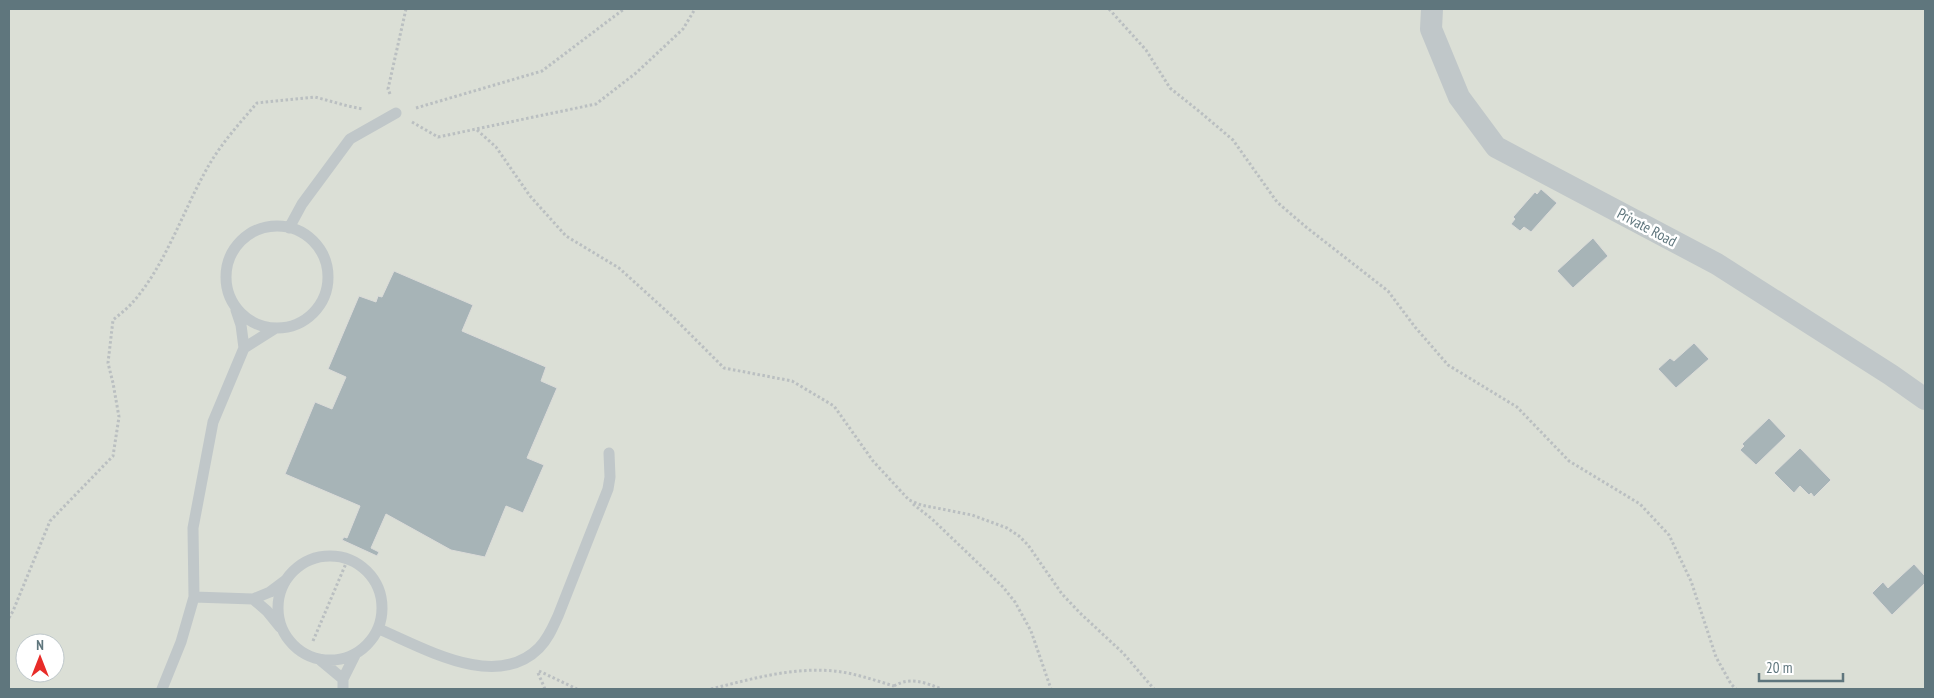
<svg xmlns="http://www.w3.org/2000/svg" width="1934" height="698" viewBox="0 0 1934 698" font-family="'PT Sans Narrow',sans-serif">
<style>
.green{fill:#dbdfd6;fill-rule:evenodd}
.building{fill:#a7b4b7;stroke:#dbdbd9}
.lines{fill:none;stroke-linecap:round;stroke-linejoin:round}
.path{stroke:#babfc1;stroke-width:3;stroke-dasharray:2.5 2.5;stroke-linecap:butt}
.service{stroke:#c0c7c9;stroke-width:11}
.minor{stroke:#c0c7c9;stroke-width:22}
.labels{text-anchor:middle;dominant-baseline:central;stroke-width:5;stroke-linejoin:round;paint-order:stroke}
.street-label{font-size:15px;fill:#5f767d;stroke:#fff}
</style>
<rect width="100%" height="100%" fill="#f9f9f7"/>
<path class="green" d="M 9,9 L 1925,9 L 1925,689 L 9,689 ZM 25,643 L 55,643 L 55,673 L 25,673 Z"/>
<path class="building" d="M 1541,189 L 1557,203 L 1531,232 L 1524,227 L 1520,231 L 1511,224 L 1515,219 L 1513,217 L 1535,192 L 1537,194 Z
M 1593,238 L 1608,256 L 1573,288 L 1557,271 Z
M 394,271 L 473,305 L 462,331 L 546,367 L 541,381 L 557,388 L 527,458 L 544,465 L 523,513 L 506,506 L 485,557 L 451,550 L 386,514 L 371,548 L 379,552 L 377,556 L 342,540 L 344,537 L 347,538 L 360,506 L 285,474 L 315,402 L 332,409 L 346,377 L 328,369 L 359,296 L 376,302 L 378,296 L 382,297 Z
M 1694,343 L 1709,359 L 1676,388 L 1658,369 L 1670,358 L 1674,361 Z
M 1769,418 L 1786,436 L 1756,465 L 1740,450 L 1744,446 L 1742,444 Z
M 1800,448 L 1831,480 L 1814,497 L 1811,493 L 1809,495 L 1800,486 L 1794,493 L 1774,473 Z
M 1914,564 L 1925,576 L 1925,583 L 1892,615 L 1872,593 L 1883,582 L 1888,588 Z"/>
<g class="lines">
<path class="path" d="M 1109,9 L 1146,50 L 1170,88 L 1200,112 L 1233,140 L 1277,202 L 1306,227 L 1388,291 L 1415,327 L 1448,365 L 1517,407 L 1569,461 L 1640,504 L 1669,535 L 1691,581 L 1716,657 L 1731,684 L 1736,689
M 390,94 L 388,89 L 406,9
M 416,108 L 542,71 L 624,9
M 412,122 L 438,137 L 596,104 L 636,73 L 683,29 L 695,9
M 477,130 L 496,147 L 530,196 L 566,236 L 619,268 L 673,317 L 724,368 L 792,381 L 834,406 L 873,461 L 909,500 L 921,505 L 972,515 L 1007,528 L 1019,536 L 1028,545 L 1062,594 L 1080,613 L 1123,653 L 1154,689
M 913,504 L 932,519 L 1003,587 L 1015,602 L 1031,631 L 1051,689
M 9,618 L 13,611 L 50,521 L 113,456 L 119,417 L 113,383 L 108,363 L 113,320 C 120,314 128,308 133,302 C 164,267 182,214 204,174 C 218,147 238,125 257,103 L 315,97 L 348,106 L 363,109
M 313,641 L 347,561
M 539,671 L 577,689
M 538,673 L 545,689
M 894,686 C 911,676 925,683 942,689
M 711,689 C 751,679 792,667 834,671 C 854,673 874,680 894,686 L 895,689"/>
<path class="service" d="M226 277a51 51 0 1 1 102 0a51 51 0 1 1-102 0Z
M 289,228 L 302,204 L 350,139 L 396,113
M 236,310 L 241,325 L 244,348
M278 608a52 52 0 1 1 104 0a52 52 0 1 1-104 0Z
M 194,597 L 253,599 L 267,611 L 280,627
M 253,599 L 270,592 L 286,580
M 379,629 C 424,648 496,691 539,648 C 548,639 553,627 558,616 L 608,489 L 610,477 L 609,453
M 319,659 L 343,679 L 343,689
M 343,679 L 355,655
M 162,689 L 181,642 L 194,597 L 193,528 L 213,422 L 244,348 L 274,329"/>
<path class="minor" d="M 1432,9 L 1431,29 L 1459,97 L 1496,147 L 1717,264 L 1891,375 L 1925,399"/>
</g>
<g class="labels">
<g class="street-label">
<text transform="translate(1647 227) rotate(28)">Private Road</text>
</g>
</g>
<rect width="1934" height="698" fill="none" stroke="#5f767d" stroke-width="20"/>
<g transform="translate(40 658)"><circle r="24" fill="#ffffff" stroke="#bfc8cb"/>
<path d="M0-4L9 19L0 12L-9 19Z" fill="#e82c29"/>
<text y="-8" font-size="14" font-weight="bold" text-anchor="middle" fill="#5f767d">N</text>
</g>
<path d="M1759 673v8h84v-8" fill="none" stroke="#5f767d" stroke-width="2.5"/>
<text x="1766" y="673" font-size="15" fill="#5f767d" stroke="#ffffff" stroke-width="4" paint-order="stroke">20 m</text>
</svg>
